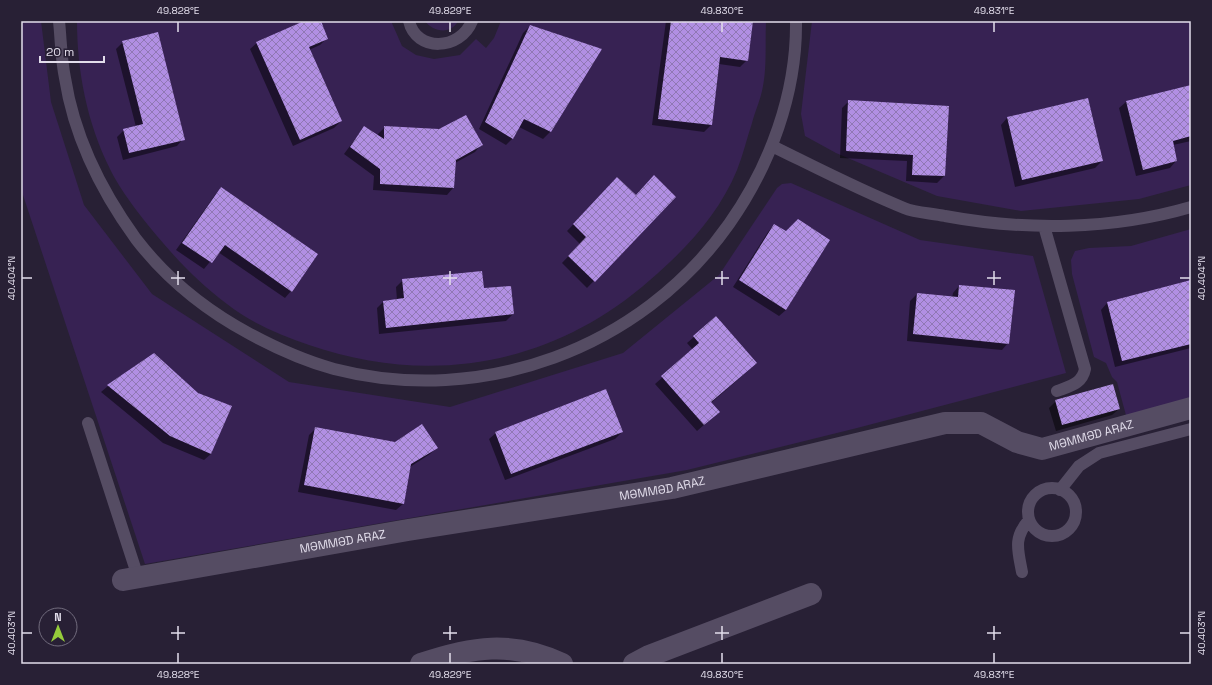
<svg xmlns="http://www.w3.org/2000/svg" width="1212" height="685" viewBox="0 0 1212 685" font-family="'Space Grotesk',sans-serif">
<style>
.green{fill:#372253}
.shadow{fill:#0007}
.building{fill:url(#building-cross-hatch)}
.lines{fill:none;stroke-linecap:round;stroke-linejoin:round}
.service{stroke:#554c63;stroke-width:12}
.minor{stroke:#554c63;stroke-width:22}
.ticks{fill:none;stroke:#e2ddeb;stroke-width:1.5}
.labels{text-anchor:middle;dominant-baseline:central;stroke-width:4;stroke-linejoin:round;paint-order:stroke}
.street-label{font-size:12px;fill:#e2ddeb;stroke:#282035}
.neatline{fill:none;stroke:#e2ddeb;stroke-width:1.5}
.ticks-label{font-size:10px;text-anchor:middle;fill:#e2ddeb}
</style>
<defs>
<pattern id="building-cross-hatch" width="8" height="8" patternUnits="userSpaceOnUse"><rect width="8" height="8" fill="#b18fe3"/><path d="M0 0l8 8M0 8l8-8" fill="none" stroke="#9078b4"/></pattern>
</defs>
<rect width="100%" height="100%" fill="#282035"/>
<path class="green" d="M 21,21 L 41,21 L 51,102 L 84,205 L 152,294 L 289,382 L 450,407 L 623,353 L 719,275 L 777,188 L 782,184 L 791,183 L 920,240 L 1033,256 L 1066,373 L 857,428 L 687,470 L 145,564 L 21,189 Z
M 77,21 L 391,21 L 402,46 L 416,55 L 434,59 L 460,55 L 476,39 L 486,48 L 494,38 L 501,21 L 766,21 C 765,42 767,66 763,86 C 761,99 755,111 752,123 C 747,138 743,155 737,170 C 719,214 686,249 650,280 C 554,365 430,387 309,345 C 280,335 251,323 227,304 C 200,284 178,261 157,236 C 141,217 120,190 110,169 C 87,123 77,71 77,21 Z
M 425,21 L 458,21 C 451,35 433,32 425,21 Z
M 812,21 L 1191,21 L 1191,185 L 1139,199 L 1021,211 L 937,196 L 836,153 L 805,136 L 801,114 Z
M 1191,229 L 1191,401 L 1127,419 L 1117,382 L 1112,377 L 1106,363 L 1094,357 L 1072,274 L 1071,260 L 1075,251 L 1089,248 L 1131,246 Z"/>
<path class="shadow" d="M 306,21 L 319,21 L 327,38 L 320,45 L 309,50 L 341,121 L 334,128 L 293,146 L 250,49 L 257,43 Z
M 666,21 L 752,21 L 747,60 L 740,67 L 719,64 L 711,125 L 704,132 L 652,125 Z
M 530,26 L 601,50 L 550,132 L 543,139 L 519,127 L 512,139 L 506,145 L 479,129 L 523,33 Z
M 123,42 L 183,139 L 177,146 L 123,160 L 117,137 L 124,130 L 136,127 L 116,49 Z
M 1191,86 L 1191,141 L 1173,145 L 1176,161 L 1170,168 L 1136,176 L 1119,108 L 1126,102 Z
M 849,101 L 948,107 L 944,176 L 937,183 L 906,181 L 907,161 L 840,158 L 842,108 Z
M 1007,118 L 1102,161 L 1095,168 L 1015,187 L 1001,125 Z
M 364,127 L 378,136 L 378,134 L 385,127 L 481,145 L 475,152 L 455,163 L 453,188 L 447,195 L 373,190 L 374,176 L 344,154 Z
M 617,179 L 635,196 L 675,197 L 587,288 L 562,263 L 580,244 L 567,231 Z
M 221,188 L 291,291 L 285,298 L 218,252 L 204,269 L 176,250 L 215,195 Z
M 774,225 L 786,310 L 779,316 L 733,287 L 768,232 Z
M 403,280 L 483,290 L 513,314 L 506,321 L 379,334 L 377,308 L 383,302 L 397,300 L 396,287 Z
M 1191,281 L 1191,348 L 1115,367 L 1101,310 L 1107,303 Z
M 959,286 L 1008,343 L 1002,350 L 907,341 L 910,301 L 917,294 L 952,298 L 953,293 Z
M 716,318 L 749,370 L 711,403 L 712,418 L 697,431 L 655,384 L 693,350 L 687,343 Z
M 154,354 L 211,454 L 204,460 L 163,443 L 101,392 L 108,386 Z
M 1056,401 L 1119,409 L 1112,415 L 1056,431 L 1049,408 Z
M 316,428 L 395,443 L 436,448 L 430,454 L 410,467 L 403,504 L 396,510 L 298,492 L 309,435 Z
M 622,432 L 615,439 L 505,480 L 489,439 L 496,433 Z"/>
<path class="building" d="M 304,21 L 321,21 L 328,39 L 309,47 L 342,121 L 300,140 L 256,42 Z
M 671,21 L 753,21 L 748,61 L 720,57 L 712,125 L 658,119 Z
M 530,25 L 602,49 L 551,132 L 524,119 L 513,139 L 485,122 Z
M 158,32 L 185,140 L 129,153 L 123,129 L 143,124 L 122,41 Z
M 1191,85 L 1191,136 L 1173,141 L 1177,161 L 1143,170 L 1126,101 Z
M 1088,98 L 1103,161 L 1022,180 L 1007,117 Z
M 848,100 L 949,106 L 945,176 L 912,175 L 913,155 L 846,151 Z
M 466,115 L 483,145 L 456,160 L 454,188 L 380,184 L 380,169 L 350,147 L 364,126 L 384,139 L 384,126 L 439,129 Z
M 654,175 L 676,197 L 595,282 L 568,256 L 586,237 L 573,224 L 617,177 L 636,195 Z
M 221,187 L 318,254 L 292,292 L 225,245 L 212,263 L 182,243 Z
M 798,219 L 830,240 L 786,310 L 739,280 L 774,224 L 786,231 Z
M 482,271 L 484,288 L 511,286 L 514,314 L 386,328 L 383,301 L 404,298 L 402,279 Z
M 1191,280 L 1191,344 L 1122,361 L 1107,302 Z
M 959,285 L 1015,290 L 1009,344 L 913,334 L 917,293 L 958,297 Z
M 716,316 L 757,363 L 711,402 L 720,412 L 704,425 L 661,376 L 699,343 L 693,336 Z
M 154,353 L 198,393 L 232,406 L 211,454 L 170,436 L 107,385 Z
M 1113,384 L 1120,409 L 1062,425 L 1055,400 Z
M 606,389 L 623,432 L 511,474 L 495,432 Z
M 422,424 L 438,448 L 411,464 L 404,504 L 304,485 L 315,427 L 395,442 Z"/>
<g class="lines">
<path class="service" d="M 59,21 C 61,40 61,59 65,78 C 74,136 102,192 136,239 C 166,278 207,311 250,334 C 276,348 305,361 334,369 C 482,407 641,349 729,224 C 770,166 797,93 796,21
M 409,21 C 416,52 460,51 472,21
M 772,146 C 815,167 859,190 904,208 C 916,213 932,213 945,216 C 1026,231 1112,230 1191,207
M 1044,226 L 1085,369 C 1082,384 1070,386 1057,391
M 88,423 L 138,577
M1028 512a24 24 0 1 1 48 0a24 24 0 1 1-48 0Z
M 1060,490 L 1079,466 L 1099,453 L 1191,429
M 1022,572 C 1018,550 1013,538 1029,520"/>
<g class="minor">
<path id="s1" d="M 123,580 L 408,530 L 672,488 L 945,423 L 981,423 L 1017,442 L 1042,449 L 1191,408"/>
<path d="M 421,664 C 471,647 512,640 562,664"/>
<path d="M 634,664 L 649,656 L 811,594"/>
</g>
</g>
<path class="ticks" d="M 178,22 L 178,32M 450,22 L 450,32M 722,22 L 722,32M 994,22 L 994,32M 178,271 L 178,285M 450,271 L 450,285M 722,271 L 722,285M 994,271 L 994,285M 22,278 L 32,278M 171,278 L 185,278M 443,278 L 457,278M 715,278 L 729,278M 987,278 L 1001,278M 1180,278 L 1190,278M 178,626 L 178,640M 450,626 L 450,640M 722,626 L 722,640M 994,626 L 994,640M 22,633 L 32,633M 171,633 L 185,633M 443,633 L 457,633M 715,633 L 729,633M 987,633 L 1001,633M 1180,633 L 1190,633M 178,653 L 178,663M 450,653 L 450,663M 722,653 L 722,663M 994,653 L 994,663"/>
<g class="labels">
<g class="street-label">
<text stroke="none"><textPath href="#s1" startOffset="991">MƏMMƏD ARAZ</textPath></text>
<text stroke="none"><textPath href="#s1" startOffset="547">MƏMMƏD ARAZ</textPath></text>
<text stroke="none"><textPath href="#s1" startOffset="223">MƏMMƏD ARAZ</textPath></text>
</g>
</g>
<rect width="1212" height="685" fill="none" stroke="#282035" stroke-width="44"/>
<g transform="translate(58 627)"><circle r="19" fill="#282035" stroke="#726c7e"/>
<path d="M0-3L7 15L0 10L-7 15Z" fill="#95cc3b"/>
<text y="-6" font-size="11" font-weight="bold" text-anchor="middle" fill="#e2ddeb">N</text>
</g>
<path d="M40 56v6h64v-6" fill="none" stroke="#e2ddeb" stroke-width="2"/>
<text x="46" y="56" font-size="12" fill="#e2ddeb" stroke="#282035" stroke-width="3" paint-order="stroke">20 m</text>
<rect x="22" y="22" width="1168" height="641" class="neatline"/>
<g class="ticks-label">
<text x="178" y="14">49.828°E</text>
<text x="450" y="14">49.829°E</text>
<text x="722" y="14">49.830°E</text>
<text x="994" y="14">49.831°E</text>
<text transform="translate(11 278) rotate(-90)" y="4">40.404°N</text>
<text transform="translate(1201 278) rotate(-90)" y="4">40.404°N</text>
<text transform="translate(11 633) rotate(-90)" y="4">40.403°N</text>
<text transform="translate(1201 633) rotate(-90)" y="4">40.403°N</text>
<text x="178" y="678">49.828°E</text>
<text x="450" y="678">49.829°E</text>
<text x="722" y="678">49.830°E</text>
<text x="994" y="678">49.831°E</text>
</g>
</svg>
